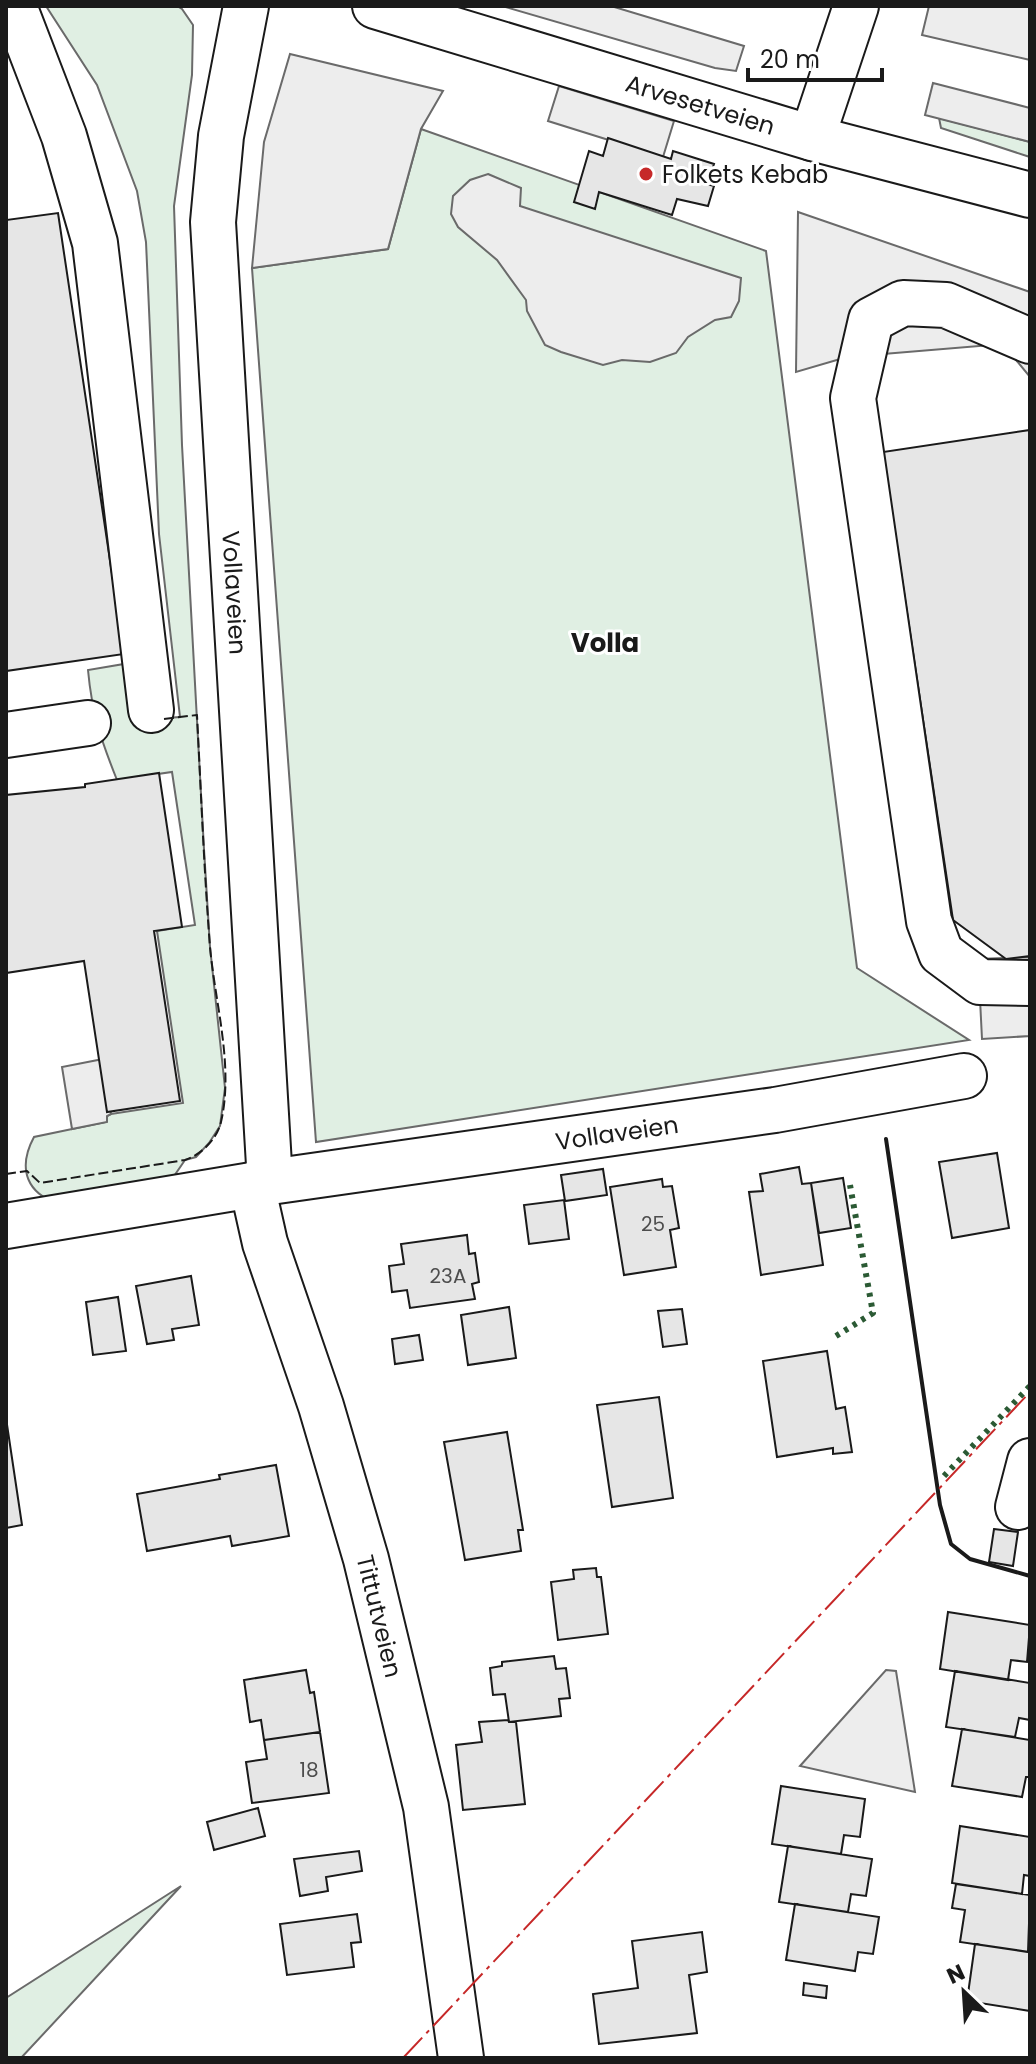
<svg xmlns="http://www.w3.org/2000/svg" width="1036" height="2064" viewBox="0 0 1036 2064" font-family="Poppins,sans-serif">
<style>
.green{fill:#e0efe3;stroke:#6a6a6a;stroke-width:2}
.parking{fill:#ededed;stroke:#6a6a6a;stroke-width:2}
.building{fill:#e6e6e6;stroke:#1a1a1a;stroke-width:2}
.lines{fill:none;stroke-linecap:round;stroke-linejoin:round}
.minor-casing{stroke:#1a1a1a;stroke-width:48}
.minor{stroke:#fff;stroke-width:44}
.hedge{stroke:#2b5a34;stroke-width:6;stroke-dasharray:4 6;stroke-linecap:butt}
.fence{stroke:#1a1a1a;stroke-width:2;stroke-dasharray:10 4;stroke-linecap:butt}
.wall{stroke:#1a1a1a;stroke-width:4}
.power{stroke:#c62828;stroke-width:2;stroke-dasharray:28 6 4 6;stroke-linecap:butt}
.poi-dot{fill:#c62828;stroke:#fff;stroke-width:3}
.labels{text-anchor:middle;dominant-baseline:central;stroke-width:6;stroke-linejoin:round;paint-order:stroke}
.number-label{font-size:20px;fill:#4d4d4d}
.street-label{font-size:24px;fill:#1a1a1a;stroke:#fff}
.poi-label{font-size:24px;fill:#1a1a1a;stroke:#fff;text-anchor:start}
.neighbourhood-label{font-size:26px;font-weight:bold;fill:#1a1a1a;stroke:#fff}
</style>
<rect width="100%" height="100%" fill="#fff"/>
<path class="green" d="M 46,6 L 177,6 L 182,9 L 193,25 L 192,75 L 174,206 L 182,445 L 204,849 L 210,947 L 225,1088 L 220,1126 L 209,1143 L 196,1157 L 185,1160 L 172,1179 L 47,1199 C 22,1185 21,1161 34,1137 L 106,1122 L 107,1116 L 111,1114 L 183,1103 L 157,931 L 195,925 L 172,772 L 117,780 C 101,740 92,714 88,670 L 124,664 L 134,720 L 180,717 L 159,534 L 146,242 L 137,191 L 97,85 Z
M 939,118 L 1030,142 L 1030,157 L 941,128 Z
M 421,129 L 766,251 L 857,968 L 969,1040 L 316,1142 L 252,268 L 388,249 Z
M 181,1886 L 21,2058 L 6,2058 L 6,1998 Z"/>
<path class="parking" d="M 502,6 L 611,6 L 744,46 L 736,71 L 715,68 Z
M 929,6 L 1030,6 L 1030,60 L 922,35 Z
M 290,54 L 443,91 L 421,129 L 388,249 L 252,268 L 264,142 Z
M 933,83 L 1030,108 L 1030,142 L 925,115 Z
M 559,86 L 674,121 L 663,157 L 548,121 Z
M 488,174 L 521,188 L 520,206 L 741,278 L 739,301 L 731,317 L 715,320 L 688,337 L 676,353 L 650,362 L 622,360 L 603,365 L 561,352 L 545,345 L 527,311 L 526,300 L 497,260 L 458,227 L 451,214 L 453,196 L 470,180 Z
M 798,212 L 1030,292 L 1030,377 L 1003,344 L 847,357 L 796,372 Z
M 1030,957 L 1030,1036 L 982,1039 L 978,959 Z
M 103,1059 L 111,1114 L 107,1116 L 107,1122 L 72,1129 L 62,1067 Z
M 886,1670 L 896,1671 L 915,1792 L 800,1766 Z"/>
<path class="building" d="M 608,138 L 671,159 L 673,151 L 714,164 L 707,184 L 714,186 L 708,206 L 677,199 L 672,215 L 599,192 L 595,209 L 574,202 L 589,151 L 603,156 Z
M 58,213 L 124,654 L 6,671 L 6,220 Z
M 1030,430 L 1030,956 L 1006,959 L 953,920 L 883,452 Z
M 159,773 L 182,927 L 154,931 L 180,1101 L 107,1112 L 84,961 L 6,973 L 6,795 L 85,787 L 85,784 Z
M 997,1153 L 1009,1228 L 952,1238 L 939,1162 Z
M 799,1167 L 802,1184 L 811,1183 L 823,1265 L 761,1275 L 749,1192 L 763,1191 L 760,1174 Z
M 603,1169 L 607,1195 L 565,1201 L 561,1175 Z
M 843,1178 L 851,1228 L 819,1233 L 811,1183 Z
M 662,1179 L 663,1187 L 672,1186 L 679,1228 L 670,1230 L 676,1267 L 624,1275 L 610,1187 Z
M 564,1200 L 569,1239 L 529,1244 L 524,1205 Z
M 467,1235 L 469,1254 L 475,1253 L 479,1282 L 472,1284 L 475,1299 L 410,1308 L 407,1290 L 392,1292 L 389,1266 L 404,1264 L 401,1244 Z
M 191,1276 L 199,1325 L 172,1329 L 174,1340 L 147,1344 L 136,1286 Z
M 118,1297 L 126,1351 L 93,1355 L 86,1302 Z
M 509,1307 L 516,1358 L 468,1365 L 461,1315 Z
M 682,1309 L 687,1344 L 663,1347 L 658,1311 Z
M 419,1335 L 423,1360 L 395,1364 L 392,1339 Z
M 827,1351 L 836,1409 L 845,1407 L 852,1452 L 833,1454 L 833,1448 L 777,1457 L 763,1361 Z
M 659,1397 L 673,1498 L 612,1507 L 597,1405 Z
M 6,1418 L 22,1525 L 6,1528 Z
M 507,1432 L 523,1530 L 518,1530 L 521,1551 L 465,1560 L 444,1442 Z
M 276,1465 L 289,1536 L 232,1546 L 230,1536 L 147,1551 L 137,1494 L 220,1479 L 219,1475 Z
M 994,1529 L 1018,1532 L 1013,1566 L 989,1562 Z
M 596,1568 L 597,1577 L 601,1577 L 608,1634 L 558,1640 L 551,1582 L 574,1579 L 573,1570 Z
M 948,1612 L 1030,1625 L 1027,1662 L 1011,1660 L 1008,1680 L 940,1669 Z
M 554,1656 L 556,1669 L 566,1668 L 570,1698 L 559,1699 L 561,1716 L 509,1722 L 505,1694 L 493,1695 L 490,1668 L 502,1666 L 502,1662 Z
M 306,1670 L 310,1693 L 314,1692 L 320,1732 L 264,1740 L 261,1720 L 250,1722 L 244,1680 Z
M 955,1671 L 1030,1683 L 1030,1720 L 1019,1718 L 1015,1737 L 946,1727 Z
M 508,1720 L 509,1722 L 516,1722 L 525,1804 L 463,1810 L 456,1745 L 482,1742 L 479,1722 Z
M 962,1729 L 1030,1740 L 1030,1777 L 1026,1777 L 1022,1797 L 952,1786 Z
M 320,1732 L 329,1793 L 252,1803 L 246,1762 L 267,1759 L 264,1740 Z
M 781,1786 L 865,1799 L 860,1837 L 844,1835 L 841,1854 L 772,1844 Z
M 258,1808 L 265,1836 L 214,1850 L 207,1822 Z
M 960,1826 L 1030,1837 L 1030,1876 L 1024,1875 L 1022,1894 L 952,1883 Z
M 788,1846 L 872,1859 L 866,1896 L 851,1894 L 848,1912 L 779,1902 Z
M 359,1851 L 362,1871 L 326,1877 L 328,1891 L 300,1896 L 294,1859 Z
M 956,1884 L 1030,1895 L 1028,1952 L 960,1942 L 965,1910 L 952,1908 Z
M 795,1904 L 879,1917 L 873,1954 L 858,1952 L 855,1971 L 786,1960 Z
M 357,1914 L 361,1942 L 351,1943 L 354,1967 L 287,1975 L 280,1924 Z
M 702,1932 L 707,1972 L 689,1975 L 697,2033 L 599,2044 L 593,1994 L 638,1988 L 632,1941 Z
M 975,1944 L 1030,1952 L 1030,2011 L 967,2001 Z
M 804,1983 L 827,1986 L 826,1998 L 803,1995 Z"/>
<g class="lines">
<g class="minor-casing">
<g id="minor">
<path d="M 14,6 L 64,136 L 95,243 L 151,710"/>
<path id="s1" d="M 246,6 L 221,136 L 213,222 L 270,1182"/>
<path id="s2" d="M 375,6 L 812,138 L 1030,195"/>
<path d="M 812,138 L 856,6"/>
<path d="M 1030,341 L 946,305 L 903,303 L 871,320 L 853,398 L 929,921 L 941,953 L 980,982 L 1030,983"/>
<path d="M 6,735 L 88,723"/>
<path id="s3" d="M 252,1185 L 265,1243 L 321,1406 L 366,1559 L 426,1807 L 461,2058"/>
<path id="s4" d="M 6,1226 L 270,1182 L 775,1110 L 964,1076"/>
<path d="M 1018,1507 L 1030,1461"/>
</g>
</g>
<use href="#minor" class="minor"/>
<path class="hedge" d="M 836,1336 L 873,1313 L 850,1185
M 944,1476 L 1030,1386"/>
<path class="fence" d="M 6,1174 L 27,1171 L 40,1183 L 185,1160 C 201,1155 217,1139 221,1122 C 234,1066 215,1003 210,947 C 204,870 201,792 197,715 L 164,719"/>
<path class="wall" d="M 886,1139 L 940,1505 L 951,1544 L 970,1559 L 1030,1576"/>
<path class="power" d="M 403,2058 L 1030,1392"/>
</g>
<circle class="poi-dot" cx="646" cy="174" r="8"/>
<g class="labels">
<g class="number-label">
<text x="653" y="1224">25</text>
<text x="448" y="1276">23A</text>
<text x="309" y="1770">18</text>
</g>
<g class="street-label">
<text stroke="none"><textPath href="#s2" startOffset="340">Arvesetveien</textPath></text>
<text stroke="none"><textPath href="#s1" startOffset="590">Vollaveien</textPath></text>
<text stroke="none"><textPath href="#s4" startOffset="618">Vollaveien</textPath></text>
<text stroke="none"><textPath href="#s3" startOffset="450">Tittutveien</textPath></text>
</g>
<g class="poi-label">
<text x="662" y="174">Folkets Kebab</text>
</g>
<g class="neighbourhood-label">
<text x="605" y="643">Volla</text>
</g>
</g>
<rect width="1036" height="2064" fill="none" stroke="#1a1a1a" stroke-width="16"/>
<g transform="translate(964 1992) rotate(335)" stroke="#ffffff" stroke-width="6" paint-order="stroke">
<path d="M0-6L14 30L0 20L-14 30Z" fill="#1a1a1a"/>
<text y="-12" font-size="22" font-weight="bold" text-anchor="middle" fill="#1a1a1a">N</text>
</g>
<path d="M748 68v12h134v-12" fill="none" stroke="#1a1a1a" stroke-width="4"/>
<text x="760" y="68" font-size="24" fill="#1a1a1a" stroke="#ffffff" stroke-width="6" paint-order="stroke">20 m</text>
</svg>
